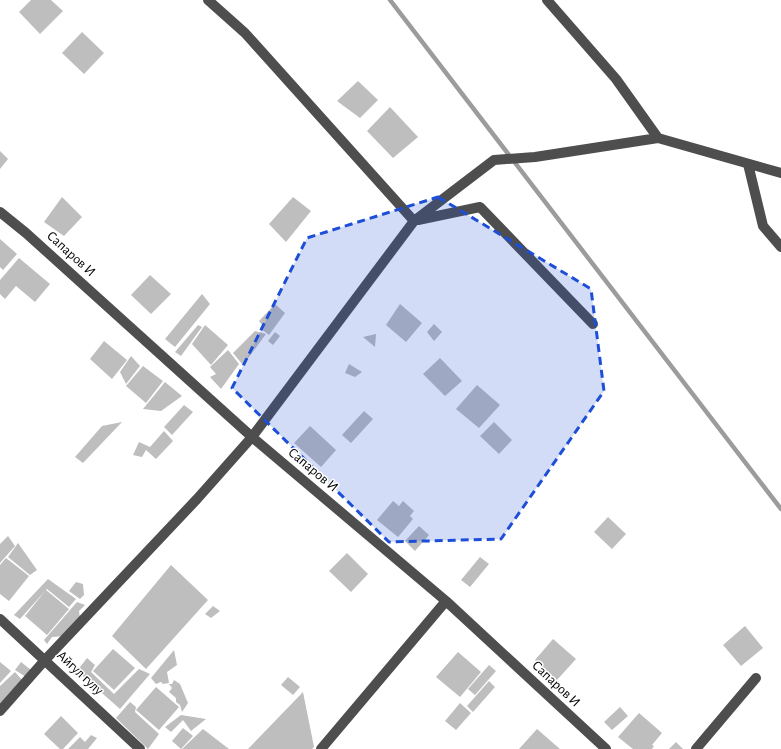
<svg xmlns="http://www.w3.org/2000/svg" width="781" height="749" viewBox="0 0 781 749" font-family="'Alegreya Sans',sans-serif">
<style>
.lines{fill:none;stroke-linecap:round;stroke-linejoin:round}
.stream{stroke:#9c9c9c;stroke-width:4.5}
.building{fill:#bebebe}
.minor{stroke:#4e4e4e;stroke-width:10}
.marked{fill:#1d4ed8;fill-opacity:0.2;stroke:#1d4ed8;stroke-width:3;stroke-dasharray:8 5;stroke-linejoin:round}
.labels{text-anchor:middle;dominant-baseline:central;stroke-width:3;stroke-linejoin:round;paint-order:stroke}
.street-label{font-size:14px;fill:#000;stroke:#fff}
</style>
<rect width="100%" height="100%" fill="#fff"/>
<g class="lines">
<path class="stream" d="M 390,0 L 781,509"/>
</g>
<path class="building" d="M 31,0 L 51,0 L 63,11 L 40,34 L 19,12 Z
M 82,32 L 104,53 L 84,74 L 62,53 Z
M 358,81 L 378,100 L 360,118 L 337,101 Z
M 390,107 L 418,137 L 393,158 L 367,131 Z
M 0,151 L 8,159 L 0,169 Z
M 62,197 L 82,217 L 64,236 L 44,222 Z
M 293,197 L 311,211 L 286,242 L 269,224 Z
M 0,239 L 17,254 L 3,270 L 0,267 Z
M 19,258 L 50,284 L 35,302 L 16,286 L 5,299 L 0,294 L 0,280 Z
M 150,275 L 171,294 L 151,314 L 131,295 Z
M 202,294 L 210,304 L 175,347 L 165,339 Z
M 275,304 L 285,313 L 269,335 L 260,328 L 262,325 L 259,321 Z
M 400,304 L 422,323 L 406,342 L 386,325 Z
M 434,324 L 442,332 L 434,341 L 427,332 Z
M 198,325 L 202,327 L 181,356 L 175,352 Z
M 205,325 L 228,345 L 211,365 L 192,344 Z
M 255,331 L 266,334 L 243,365 L 233,353 Z
M 275,332 L 280,336 L 273,345 L 268,341 Z
M 376,334 L 375,347 L 363,337 Z
M 104,341 L 127,360 L 112,379 L 90,359 Z
M 228,350 L 239,364 L 221,389 L 210,377 L 216,374 L 210,367 Z
M 131,356 L 140,366 L 126,384 L 120,372 Z
M 440,358 L 462,381 L 445,396 L 423,374 Z
M 349,364 L 362,372 L 355,377 L 345,373 Z
M 143,366 L 163,381 L 146,403 L 126,386 Z
M 165,382 L 182,396 L 161,411 L 143,409 Z
M 477,385 L 500,405 L 479,428 L 456,409 Z
M 184,405 L 193,412 L 172,435 L 164,427 Z
M 364,411 L 373,419 L 351,443 L 342,435 Z
M 122,422 L 83,463 L 75,457 L 102,426 Z
M 494,422 L 512,440 L 499,454 L 480,436 Z
M 310,426 L 336,450 L 321,467 L 294,443 Z
M 164,431 L 173,441 L 156,459 L 146,450 L 142,457 L 133,455 L 139,442 L 150,447 Z
M 393,501 L 399,506 L 403,501 L 414,511 L 410,516 L 413,519 L 398,537 L 377,520 Z
M 608,517 L 626,534 L 612,549 L 594,532 Z
M 419,526 L 429,535 L 415,551 L 405,541 Z
M 8,536 L 15,546 L 0,563 L 0,544 Z
M 18,543 L 37,570 L 30,575 L 8,557 Z
M 347,553 L 368,574 L 351,592 L 329,571 Z
M 480,557 L 489,564 L 470,587 L 461,580 Z
M 6,558 L 29,576 L 9,601 L 0,594 L 0,565 Z
M 171,565 L 208,600 L 146,669 L 112,636 Z
M 48,579 L 76,599 L 69,607 L 47,589 L 20,619 L 14,615 Z
M 76,582 L 83,584 L 84,595 L 80,599 L 69,591 Z
M 46,590 L 69,609 L 47,635 L 25,616 Z
M 77,602 L 85,605 L 79,611 L 80,618 L 65,636 L 52,637 L 47,644 L 44,640 Z
M 213,606 L 220,611 L 211,618 L 205,614 Z
M 745,626 L 763,648 L 741,666 L 723,645 Z
M 553,639 L 576,659 L 557,680 L 535,660 Z
M 113,649 L 135,668 L 114,690 L 93,671 Z
M 174,650 L 177,665 L 167,672 L 169,683 L 163,684 L 161,682 L 156,684 L 151,678 Z
M 458,652 L 481,672 L 460,697 L 436,677 Z
M 87,658 L 95,665 L 91,672 L 114,694 L 139,669 L 150,674 L 120,709 L 77,671 Z
M 0,662 L 11,671 L 0,683 Z
M 21,662 L 31,670 L 26,677 L 15,670 Z
M 489,665 L 496,671 L 475,695 L 468,689 Z
M 15,672 L 23,681 L 0,705 L 0,686 Z
M 288,677 L 300,687 L 293,695 L 281,685 Z
M 174,680 L 180,684 L 188,703 L 182,712 L 180,705 L 176,702 L 176,698 L 169,692 L 172,688 L 169,684 L 172,684 Z
M 489,681 L 495,687 L 473,712 L 467,706 Z
M 156,687 L 179,707 L 159,730 L 136,710 Z
M 303,692 L 314,747 L 312,749 L 248,749 Z
M 130,702 L 136,707 L 135,712 L 159,734 L 148,749 L 116,718 Z
M 460,703 L 471,713 L 456,730 L 445,721 Z
M 620,707 L 628,716 L 612,730 L 604,722 Z
M 639,713 L 662,733 L 652,745 L 654,746 L 652,749 L 633,749 L 618,737 Z
M 181,715 L 206,719 L 191,731 L 183,720 L 171,732 L 165,727 Z
M 61,716 L 78,733 L 63,749 L 60,749 L 44,734 Z
M 183,728 L 193,736 L 181,749 L 172,741 Z
M 203,729 L 229,749 L 182,749 Z
M 537,729 L 560,749 L 519,749 Z
M 91,735 L 97,738 L 88,749 L 68,749 L 80,737 L 85,742 Z
M 676,742 L 683,749 L 669,749 Z"/>
<g class="lines">
<path class="minor" d="M 208,0 L 245,33 L 414,221
M 547,0 L 616,79 L 658,138
M 748,164 L 763,226 L 781,247
M 0,212 L 26,233 L 252,437 L 446,601 L 606,749
M 418,220 L 480,207 L 593,324
M 0,619 L 140,749
M 0,711 L 45,660 L 197,499 L 252,437 L 414,221 L 494,160 L 535,157 L 658,138 L 781,173
M 321,749 L 446,601
M 696,749 L 756,678"/>
</g>
<path class="marked" d="M 438,197 L 591,289 L 604,391 L 501,539 L 389,542 L 232,388 L 307,238 Z"/>
<g class="labels">
<g class="street-label">
<text transform="translate(71 254) rotate(42)">Сапаров И</text>
<text transform="translate(313 470) rotate(40)">Сапаров И</text>
<text transform="translate(80 673) rotate(43)">Айгул гулу</text>
<text transform="translate(556 684) rotate(43)">Сапаров И</text>
</g>
</g>
</svg>
